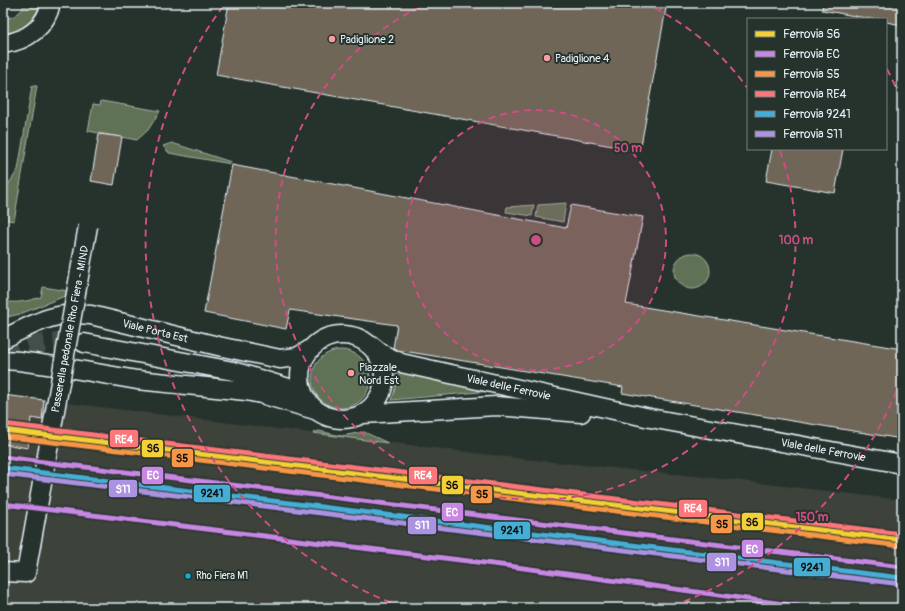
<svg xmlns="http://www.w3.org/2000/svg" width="905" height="611" viewBox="0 0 905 611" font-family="Pangolin,sans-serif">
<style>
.built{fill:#3c423a}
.green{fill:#5e7255;stroke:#a3b2a6}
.building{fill:#706658;stroke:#e8f1f8}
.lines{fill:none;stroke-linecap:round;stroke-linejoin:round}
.minor-tunnel{stroke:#43504b;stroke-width:18;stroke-dasharray:18 9;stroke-linecap:butt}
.minor-casing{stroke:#e8f1f8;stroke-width:21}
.minor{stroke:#26332d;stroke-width:18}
.minor-bridge-casing{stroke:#e8f1f8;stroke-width:21;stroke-linecap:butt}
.minor-bridge{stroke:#26332d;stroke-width:18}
.rail-1-casing{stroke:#26332d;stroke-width:8}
.rail-2-casing{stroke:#26332d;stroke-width:8}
.rail-3-casing{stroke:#26332d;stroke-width:8}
.rail-4-casing{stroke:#26332d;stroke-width:8}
.rail-5-casing{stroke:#26332d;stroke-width:8}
.rail-6-casing{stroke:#26332d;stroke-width:8}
.rail-1{stroke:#f3d035;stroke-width:5}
.rail-2{stroke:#c787e3;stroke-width:5}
.rail-3{stroke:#f79647;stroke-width:5}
.rail-4{stroke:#fd767a;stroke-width:5}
.rail-5{stroke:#46aed5;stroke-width:5}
.rail-6{stroke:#ac93e1;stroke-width:5}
.ring{fill:none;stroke:#cc4e82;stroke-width:2;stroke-dasharray:7 5}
.poi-dot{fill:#ff9aa2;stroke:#26332d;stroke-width:1.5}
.bus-dot{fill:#0dafd3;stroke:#26332d;stroke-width:1.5}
.labels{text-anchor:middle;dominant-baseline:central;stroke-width:4;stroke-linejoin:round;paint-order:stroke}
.bus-label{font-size:10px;fill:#e8f1f8;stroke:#26332d;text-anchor:start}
.poi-label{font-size:11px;fill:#e8f1f8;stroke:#26332d;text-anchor:start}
.street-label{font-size:11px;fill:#e8f1f8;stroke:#26332d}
.centre{fill:#cc4e82;stroke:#26332d;stroke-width:2}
.ring-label{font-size:12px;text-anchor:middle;font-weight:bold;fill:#cc4e82;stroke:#26332d;stroke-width:4;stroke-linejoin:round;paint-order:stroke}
.line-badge{stroke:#26332d;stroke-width:1.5}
.badge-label{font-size:11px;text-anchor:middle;font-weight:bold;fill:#fff}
.pale-badge-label{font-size:11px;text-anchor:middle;font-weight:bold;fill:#111}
</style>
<rect width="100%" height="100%" fill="#26332d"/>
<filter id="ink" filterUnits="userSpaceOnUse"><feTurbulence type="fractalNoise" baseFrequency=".025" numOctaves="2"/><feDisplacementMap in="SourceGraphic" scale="8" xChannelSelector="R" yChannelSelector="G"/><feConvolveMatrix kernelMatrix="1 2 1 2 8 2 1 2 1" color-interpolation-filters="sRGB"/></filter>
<g filter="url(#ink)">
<path class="built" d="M 3,395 L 523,459 L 743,481 L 902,500 L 902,608 L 3,608 Z"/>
<path class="green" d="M 25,3 L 40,3 C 36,20 20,34 3,33 L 3,19 C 13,18 22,13 25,3 Z
M 32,86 L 37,86 L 14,221 L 3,219 L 3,192 L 18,170 Z
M 101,101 L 160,111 L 148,130 L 137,140 L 88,131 L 93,104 L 100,105 Z
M 172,143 L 231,162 L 231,164 L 169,153 L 163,146 Z
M 566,203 L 563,222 L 536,217 L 538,205 Z
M 534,205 L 532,216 L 506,212 L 507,207 Z
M674 271a18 18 0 1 1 36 0a18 18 0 1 1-36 0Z
M 43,287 L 75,292 L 20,314 L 3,318 L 3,301 C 17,304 28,301 41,297 Z
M312 379a29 29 0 1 1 58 0a29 29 0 1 1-58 0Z
M 395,368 L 502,390 L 391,400 C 396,390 397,379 395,368 Z
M 319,431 L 341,436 L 364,432 L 388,443 L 313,433 Z"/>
<path class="building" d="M 229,3 L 667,3 L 640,151 L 216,75 Z
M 823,3 L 902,3 L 902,25 L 886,22 L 886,19 L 871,19 L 822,10 Z
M 99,134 L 122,137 L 114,185 L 91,181 Z
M 772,149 L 843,149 L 835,193 L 766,181 Z
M 232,165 L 566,228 L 571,205 L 643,217 L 626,304 L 902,349 L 902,439 L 622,393 L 623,387 L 397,350 L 393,348 L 397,325 L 290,310 L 286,329 L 204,313 Z
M 3,395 L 44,400 L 42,420 L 31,418 L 28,448 L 3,444 Z"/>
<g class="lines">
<path class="minor-tunnel" d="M 3,359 C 27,342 55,340 83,343"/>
<g class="minor-casing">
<g id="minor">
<path d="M 3,44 C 27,41 46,27 51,3"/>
<circle cx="342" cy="377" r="42"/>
<path id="s1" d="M 3,339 C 36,323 53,311 91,315 L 218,346 L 280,359 L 297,357 L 309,350"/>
<path d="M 84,343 L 233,371 L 289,388 L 307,401"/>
<path id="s2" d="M 372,346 L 382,354 L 401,363 L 650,418 L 902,464"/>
<path d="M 3,360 L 19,361 L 62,367 L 137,380 L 246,391 L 261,394 L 315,410"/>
<path d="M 363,414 L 496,406 L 581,413"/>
</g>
</g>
<use href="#minor" class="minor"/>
<g class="minor-bridge-casing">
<g id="minor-bridge">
<path id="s3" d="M 3,572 L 26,573 L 88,226"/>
</g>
</g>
<use href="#minor-bridge" class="minor-bridge"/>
<g class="rail-1-casing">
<path id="rail-1" d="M 3,430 L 902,540"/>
</g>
<g class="rail-2-casing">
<path id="rail-2" d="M 3,457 L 902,567
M 3,504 L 509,566 L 812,608"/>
</g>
<g class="rail-3-casing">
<path id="rail-3" d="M 3,436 L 901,546"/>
</g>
<g class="rail-4-casing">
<path id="rail-4" d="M 4,424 L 902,534"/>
</g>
<g class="rail-5-casing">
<path id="rail-5" d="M 3,468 L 902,578"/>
</g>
<g class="rail-6-casing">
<path id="rail-6" d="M 3,474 L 901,584"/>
</g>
<use href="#rail-1" class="rail-1"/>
<use href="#rail-2" class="rail-2"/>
<use href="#rail-3" class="rail-3"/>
<use href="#rail-4" class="rail-4"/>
<use href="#rail-5" class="rail-5"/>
<use href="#rail-6" class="rail-6"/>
</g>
</g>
<circle cx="536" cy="240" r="130" fill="#cc4e82" fill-opacity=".12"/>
<g class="ring">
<circle cx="536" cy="240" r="130"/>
<path d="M644 3A260 260 0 0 1 748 89M780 151A260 260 0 1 1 428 3"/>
<path d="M901 380A391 391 0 0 1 670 607M402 607A391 391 0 0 1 224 5M887 69A391 391 0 0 1 901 100"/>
</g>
<g class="poi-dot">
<circle cx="332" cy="39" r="4"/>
<circle cx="547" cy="58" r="4"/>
<circle cx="351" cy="373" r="4"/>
</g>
<circle class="bus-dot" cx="188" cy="576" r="3.5"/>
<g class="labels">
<g class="bus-label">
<text x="196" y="576">Rho Fiera M1</text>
</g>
<g class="poi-label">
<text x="340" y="39">Padiglione 2</text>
<text x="555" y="58">Padiglione 4</text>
<text x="359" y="367">Piazzale<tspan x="359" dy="13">Nord Est</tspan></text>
</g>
<g class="street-label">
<text stroke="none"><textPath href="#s3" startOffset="271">Passerella pedonale Rho Fiera - MIND</textPath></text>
<text stroke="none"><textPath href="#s1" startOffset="159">Viale Porta Est</textPath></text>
<text stroke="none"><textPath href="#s2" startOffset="144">Viale delle Ferrovie</textPath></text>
<text stroke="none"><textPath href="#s2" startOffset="465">Viale delle Ferrovie</textPath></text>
</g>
</g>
<circle cx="536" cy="240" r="6" class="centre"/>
<g class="ring-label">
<text x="628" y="152">50 m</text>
<text x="796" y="244">100 m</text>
<text x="812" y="521">150 m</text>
</g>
<g class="line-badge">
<rect x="109" y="429" width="30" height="19" rx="4" fill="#fd767a"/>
<rect x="141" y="439" width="23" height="19" rx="4" fill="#f3d035"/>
<rect x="171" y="448" width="23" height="20" rx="4" fill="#f79647"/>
<rect x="141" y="466" width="23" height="19" rx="4" fill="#c787e3"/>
<rect x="408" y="466" width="30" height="19" rx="4" fill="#fd767a"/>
<rect x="441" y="475" width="23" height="20" rx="4" fill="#f3d035"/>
<rect x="108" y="479" width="30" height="19" rx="4" fill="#ac93e1"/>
<rect x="193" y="484" width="38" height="19" rx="4" fill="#46aed5"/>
<rect x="470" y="485" width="23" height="19" rx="4" fill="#f79647"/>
<rect x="678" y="499" width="30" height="19" rx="4" fill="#fd767a"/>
<rect x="441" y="502" width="23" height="20" rx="4" fill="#c787e3"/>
<rect x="741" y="512" width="23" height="19" rx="4" fill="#f3d035"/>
<rect x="710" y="514" width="23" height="20" rx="4" fill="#f79647"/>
<rect x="407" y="516" width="30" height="19" rx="4" fill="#ac93e1"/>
<rect x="493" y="521" width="38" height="19" rx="4" fill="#46aed5"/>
<rect x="741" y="539" width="23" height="19" rx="4" fill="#c787e3"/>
<rect x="706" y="552" width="31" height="20" rx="4" fill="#ac93e1"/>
<rect x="793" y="557" width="38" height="20" rx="4" fill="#46aed5"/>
</g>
<g class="badge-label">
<text x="124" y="443">RE4</text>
<text x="153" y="479">EC</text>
<text x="423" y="479">RE4</text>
<text x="123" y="493">S11</text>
<text x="693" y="512">RE4</text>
<text x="452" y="516">EC</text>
<text x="422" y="529">S11</text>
<text x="752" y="553">EC</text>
<text x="722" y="566">S11</text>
</g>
<g class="pale-badge-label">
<text x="153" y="452">S6</text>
<text x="182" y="462">S5</text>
<text x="452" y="489">S6</text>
<text x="212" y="497">9241</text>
<text x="482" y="498">S5</text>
<text x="752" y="526">S6</text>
<text x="722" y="528">S5</text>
<text x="512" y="534">9241</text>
<text x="812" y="571">9241</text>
</g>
<rect width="905" height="611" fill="none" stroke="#26332d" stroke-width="16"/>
<rect x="8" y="8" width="889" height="595" fill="none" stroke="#e8f1f8" stroke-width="1.5" filter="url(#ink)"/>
<rect x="747" y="18" width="140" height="132" fill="#26332d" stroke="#747f7e"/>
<rect x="755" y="31" width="20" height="6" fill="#f3d035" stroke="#747f7e"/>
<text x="783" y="38" font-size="12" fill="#e8f1f8">Ferrovia S6</text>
<rect x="755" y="51" width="20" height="6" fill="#c787e3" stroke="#747f7e"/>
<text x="783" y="58" font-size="12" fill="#e8f1f8">Ferrovia EC</text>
<rect x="755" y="71" width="20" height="6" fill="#f79647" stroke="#747f7e"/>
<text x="783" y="78" font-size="12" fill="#e8f1f8">Ferrovia S5</text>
<rect x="755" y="91" width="20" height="6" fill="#fd767a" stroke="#747f7e"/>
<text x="783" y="98" font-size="12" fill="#e8f1f8">Ferrovia RE4</text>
<rect x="755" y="111" width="20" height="6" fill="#46aed5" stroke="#747f7e"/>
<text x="783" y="118" font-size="12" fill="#e8f1f8">Ferrovia 9241</text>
<rect x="755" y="131" width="20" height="6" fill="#ac93e1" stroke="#747f7e"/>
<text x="783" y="138" font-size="12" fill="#e8f1f8">Ferrovia S11</text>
</svg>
